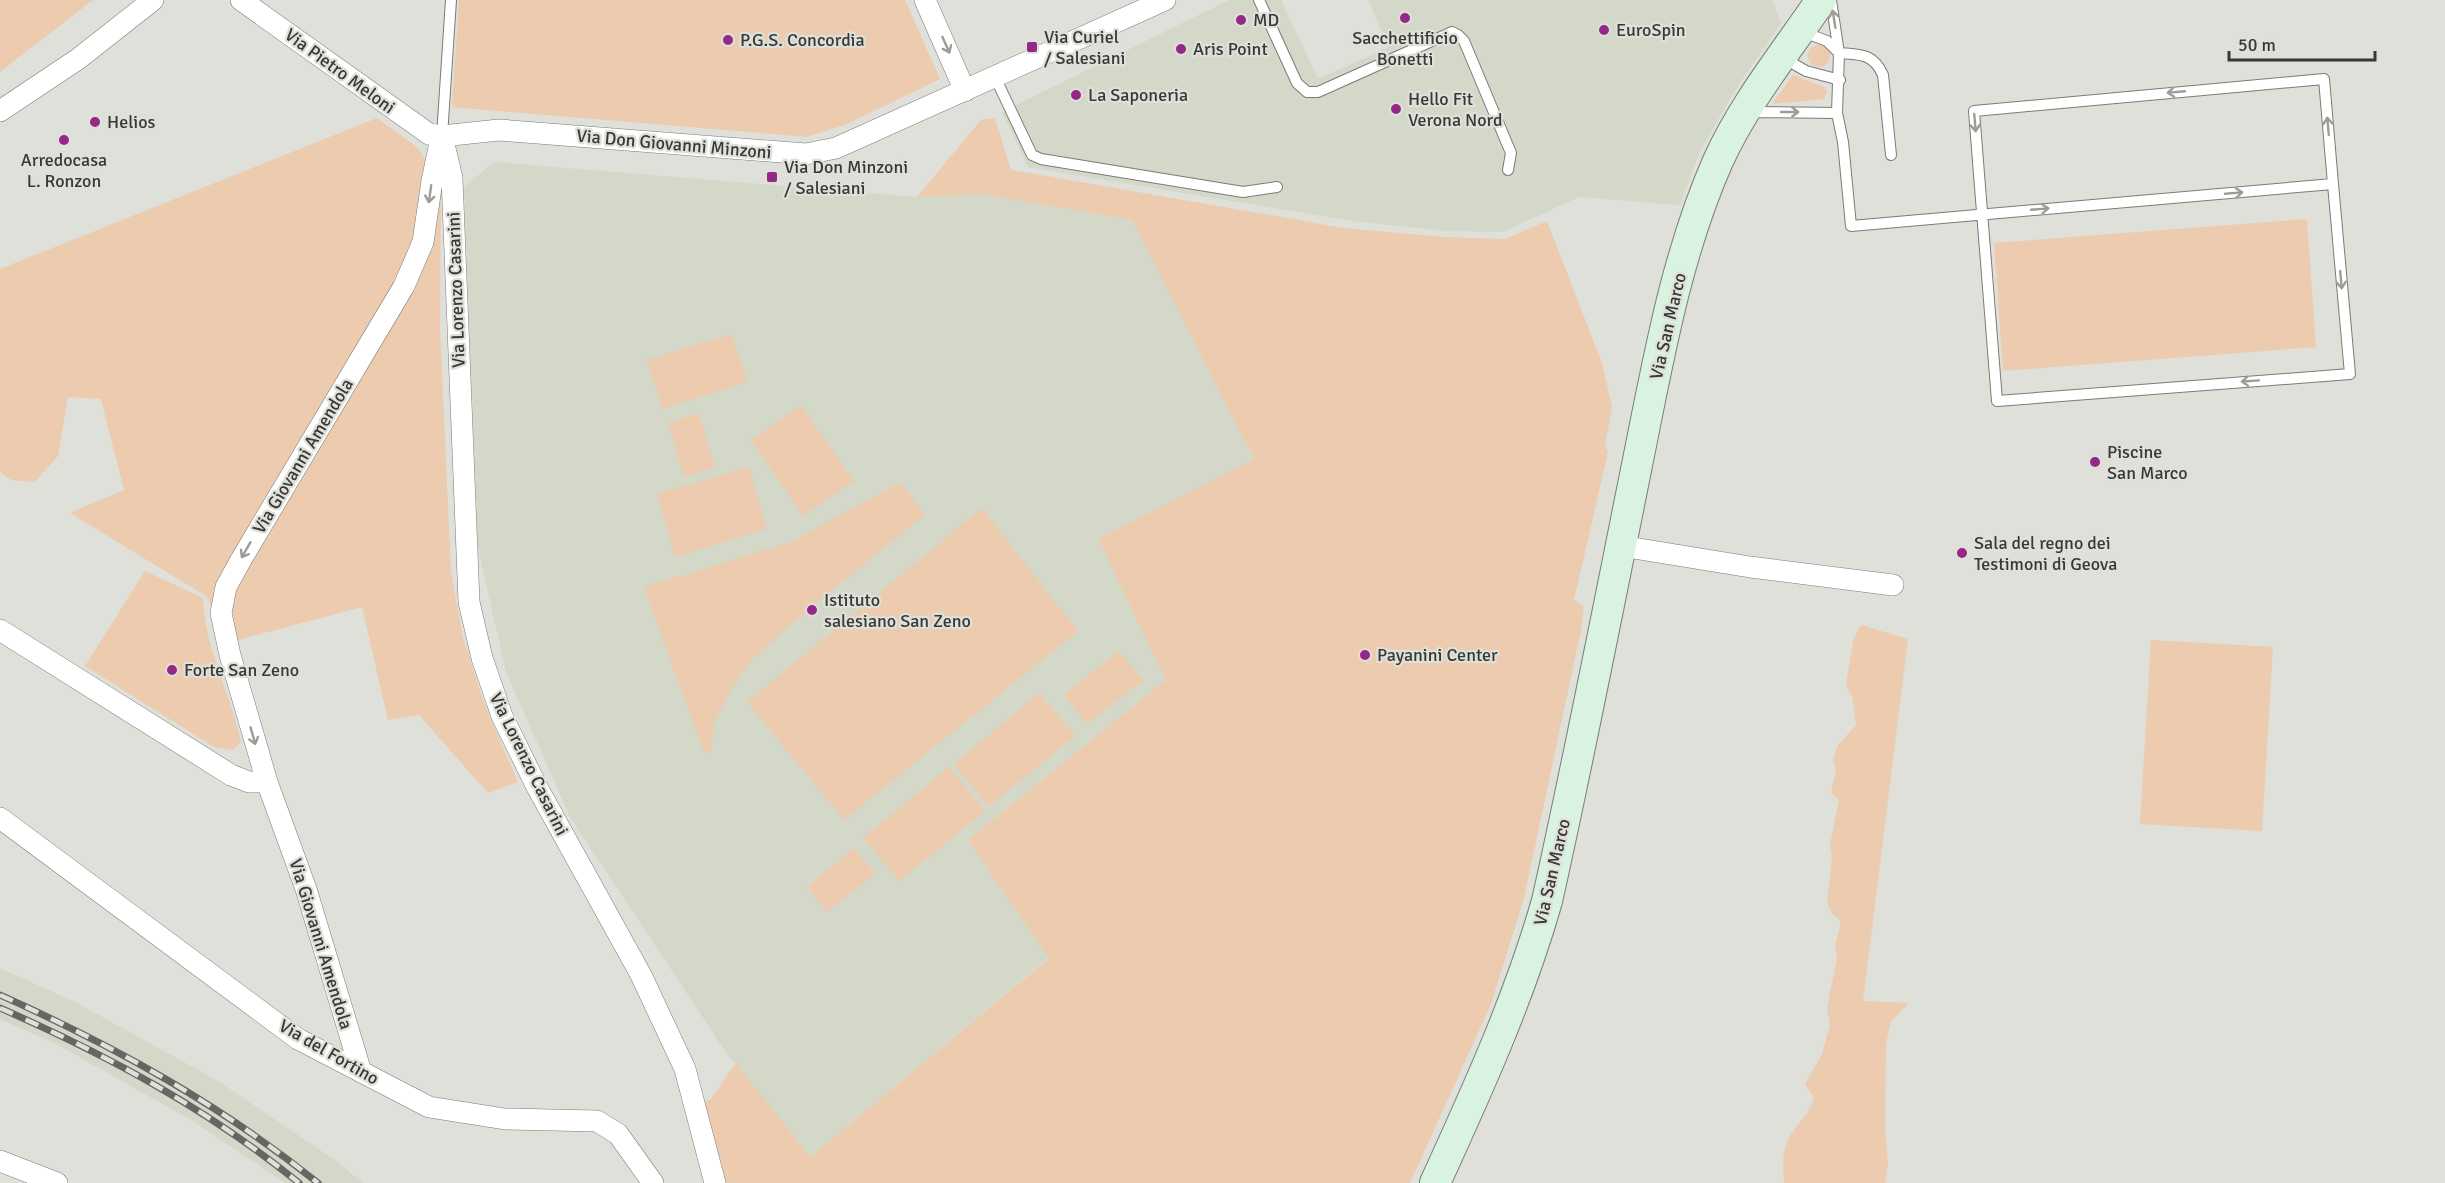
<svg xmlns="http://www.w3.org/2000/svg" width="2445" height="1183" viewBox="0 0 2445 1183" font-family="Signika,sans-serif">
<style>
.built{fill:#d3d8c9}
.green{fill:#eccbaf}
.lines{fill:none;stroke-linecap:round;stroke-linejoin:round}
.service-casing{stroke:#7a7c76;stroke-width:12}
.minor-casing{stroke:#7a7c76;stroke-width:22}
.secondary-casing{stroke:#7a7c76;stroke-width:32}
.service{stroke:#fff;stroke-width:10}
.minor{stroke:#fff;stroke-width:21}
.secondary{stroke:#daf3e0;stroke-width:30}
.rail-casing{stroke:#666663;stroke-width:7}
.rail{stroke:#dee0d9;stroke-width:4.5;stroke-dasharray:14;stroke-linecap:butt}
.oneway{stroke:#9c9c9a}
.poi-dot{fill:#952787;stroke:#dee0d9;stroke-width:2}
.labels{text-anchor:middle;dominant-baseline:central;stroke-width:4.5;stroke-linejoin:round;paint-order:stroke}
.poi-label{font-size:18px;fill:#383836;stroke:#dee0d9;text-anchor:start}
.street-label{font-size:18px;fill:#383836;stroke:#dee0d9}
</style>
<rect width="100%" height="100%" fill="#dee0d9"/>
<path class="built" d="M 1229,0 L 1281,0 L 1318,79 L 1389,47 L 1368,0 L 1772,0 L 1781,23 L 1737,87 L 1700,151 L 1680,205 L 1579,197 L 1503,232 L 1447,231 L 1352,221 L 1028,167 L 1002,112 Z
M 494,162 L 917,197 L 980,194 L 1132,220 L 1254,459 L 1098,539 L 1166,680 L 968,840 L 1049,957 L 810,1157 L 727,1054 L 570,817 L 506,672 L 478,548 L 464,187 Z
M 0,968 L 77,1003 L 218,1081 L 332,1158 L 363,1183 L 285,1183 L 193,1121 L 56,1044 L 0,1019 Z"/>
<path class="green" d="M 0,0 L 93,0 L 0,72 Z
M 459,0 L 905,0 L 940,79 L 847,124 L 807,137 L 452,107 Z
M1808 56a11 11 0 1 1 22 0a11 11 0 1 1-22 0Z
M 1793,75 L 1824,87 L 1827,91 L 1824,99 L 1772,104 Z
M 377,118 L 418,148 L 441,186 L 440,328 L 451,572 L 463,638 L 484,703 L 518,782 L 488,793 L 419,715 L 388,720 L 362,607 L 231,642 L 206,596 L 70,513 L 124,490 L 101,399 L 68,397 L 58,456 L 35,482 L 11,480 L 0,472 L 0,269 Z
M 995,118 L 1011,170 L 1344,228 L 1444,237 L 1505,239 L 1547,221 L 1602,363 L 1612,407 L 1605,446 L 1608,452 L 1574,600 L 1584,607 L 1581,630 L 1524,898 L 1491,1004 L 1410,1183 L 723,1183 L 702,1103 L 710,1100 L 736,1063 L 810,1157 L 1049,958 L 968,840 L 1166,680 L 1098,539 L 1254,459 L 1132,220 L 980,194 L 917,197 L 981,120 Z
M 2307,219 L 2316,347 L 2003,371 L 1994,243 Z
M 732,334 L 747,382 L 662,409 L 647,360 Z
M 801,405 L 854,481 L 803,516 L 751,440 Z
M 699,413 L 715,467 L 684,477 L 668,423 Z
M 749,467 L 767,529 L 675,557 L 657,494 Z
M 901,482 L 925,515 L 797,619 L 755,657 L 732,687 L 714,724 L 711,752 L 704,753 L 644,587 L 791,542 Z
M 982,508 L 1078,631 L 844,820 L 747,702 Z
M 145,571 L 203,598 C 204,646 231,695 241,742 L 233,750 L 214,747 L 85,666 Z
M 1861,625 L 1908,639 L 1863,1001 L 1909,1003 L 1891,1021 L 1886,1044 L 1885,1131 L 1888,1164 L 1885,1183 L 1784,1183 C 1783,1170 1782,1157 1786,1144 C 1792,1128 1808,1118 1814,1098 L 1805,1084 L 1822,1054 L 1830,1025 L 1827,1008 L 1837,958 L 1835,947 L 1841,921 L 1833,915 L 1827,903 L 1832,858 L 1830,845 L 1839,800 L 1831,793 L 1836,770 L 1833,760 L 1838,745 L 1856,725 L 1852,697 L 1846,685 L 1853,640 Z
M 2151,640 L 2273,647 L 2262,831 L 2140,824 Z
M 1119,651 L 1144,680 L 1087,724 L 1064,695 Z
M 1039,693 L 1075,736 L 989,807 L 954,764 Z
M 949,767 L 985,811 L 899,881 L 863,838 Z
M 854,848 L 875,874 L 827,912 L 807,887 Z"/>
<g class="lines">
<g class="service-casing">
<path id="service" d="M 1259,0 L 1297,83 L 1307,92 L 1318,92 L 1452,32 L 1458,35 L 1464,41 L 1511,153 L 1508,170
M 1831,0 L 1839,53 L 1837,113 L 1843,142 L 1851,226 C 2011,213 2172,199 2333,184 L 2350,374 L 1997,401 C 1989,304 1981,207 1974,111 L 2324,79 L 2333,184
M 1801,39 L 1811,35 L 1827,41 L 1839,53 C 1861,55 1873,53 1883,75 L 1891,155
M 1793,52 L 1792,63 L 1806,71 L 1840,80
M 995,77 L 1032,155 L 1041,159 L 1243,192 L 1277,187
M 1749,114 L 1759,112 L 1837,113
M 442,136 L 451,0"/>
</g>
<g class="minor-casing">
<path id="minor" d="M 241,0 L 429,134 L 442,136 L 499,130 L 806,154 L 836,148 L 1165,0
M 925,0 L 965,91
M 0,111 L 78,59 L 153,0
M 442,136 L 452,178 L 469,602 L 482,658 L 502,716 L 537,787 L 641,975 L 685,1069 L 715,1183
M 1621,546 L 1750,567 L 1893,585
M 0,630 L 231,775 L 249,782 L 267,782
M 0,818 L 298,1039 L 429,1107 L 505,1119 L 597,1121 L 618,1134 L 653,1183
M 361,1072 L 306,889 L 267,782 L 230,655 L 221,613 L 226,587 L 242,558 L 404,286 L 423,242 L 432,181 L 440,143
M 0,1161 L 57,1183"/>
</g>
<g class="secondary-casing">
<path id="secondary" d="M 1435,1183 C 1477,1091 1519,999 1547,901 C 1579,758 1607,614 1636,470 C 1657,367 1675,258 1718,161 C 1744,103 1786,52 1821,0"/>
</g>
<use href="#service" class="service"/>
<use href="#minor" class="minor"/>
<use href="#secondary" class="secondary"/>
<g class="rail-casing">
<path id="rail" d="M 0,995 C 114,1046 221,1105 318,1183
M 0,1008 C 107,1055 208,1109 299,1183"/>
</g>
<use href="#rail" class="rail"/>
</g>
<defs><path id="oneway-shaft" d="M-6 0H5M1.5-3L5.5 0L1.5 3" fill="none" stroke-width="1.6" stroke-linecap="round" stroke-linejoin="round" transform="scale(1.5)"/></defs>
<g class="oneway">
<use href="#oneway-shaft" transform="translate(1834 19) rotate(-99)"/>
<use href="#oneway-shaft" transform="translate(946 45) rotate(66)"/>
<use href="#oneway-shaft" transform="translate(2176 92) rotate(175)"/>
<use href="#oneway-shaft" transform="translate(1790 112)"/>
<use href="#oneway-shaft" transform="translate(1975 123) rotate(85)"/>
<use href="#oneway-shaft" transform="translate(2328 126) rotate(-95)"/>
<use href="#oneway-shaft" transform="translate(2234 193) rotate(-5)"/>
<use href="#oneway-shaft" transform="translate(430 194) rotate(98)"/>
<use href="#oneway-shaft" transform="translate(2040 209) rotate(-5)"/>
<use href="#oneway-shaft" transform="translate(2341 280) rotate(85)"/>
<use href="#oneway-shaft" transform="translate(2250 381) rotate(176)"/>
<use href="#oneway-shaft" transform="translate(246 550) rotate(120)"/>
<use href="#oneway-shaft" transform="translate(253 736) rotate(74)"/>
</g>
<g class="poi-dot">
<circle cx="1405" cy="18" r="6"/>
<circle cx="1241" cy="20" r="6"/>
<circle cx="1604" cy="30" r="6"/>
<circle cx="728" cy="40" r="6"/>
<rect x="1026" y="41" width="12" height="12" rx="3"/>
<circle cx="1181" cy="49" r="6"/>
<circle cx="1076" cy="95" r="6"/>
<circle cx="1396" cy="109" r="6"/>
<circle cx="95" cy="122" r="6"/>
<circle cx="64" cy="140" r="6"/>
<rect x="766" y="171" width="12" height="12" rx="3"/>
<circle cx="2095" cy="462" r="6"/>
<circle cx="1962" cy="553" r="6"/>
<circle cx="812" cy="610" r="6"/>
<circle cx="1365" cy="655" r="6"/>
<circle cx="172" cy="670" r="6"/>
</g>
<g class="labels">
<g class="poi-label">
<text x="1253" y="20">MD</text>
<text x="1616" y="30">EuroSpin</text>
<text x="1044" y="37">Via Curiel<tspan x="1044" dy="21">/ Salesiani</tspan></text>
<text x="1405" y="38" text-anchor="middle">Sacchettificio<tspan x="1405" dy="21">Bonetti</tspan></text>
<text x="740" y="40">P.G.S. Concordia</text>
<text x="1193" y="49">Aris Point</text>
<text x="1088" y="95">La Saponeria</text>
<text x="1408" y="99">Hello Fit<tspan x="1408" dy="21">Verona Nord</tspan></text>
<text x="107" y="122">Helios</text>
<text x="64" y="160" text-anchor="middle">Arredocasa<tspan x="64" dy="21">L. Ronzon</tspan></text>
<text x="784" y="167">Via Don Minzoni<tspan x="784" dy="21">/ Salesiani</tspan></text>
<text x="2107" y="452">Piscine<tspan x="2107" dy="21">San Marco</tspan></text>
<text x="1974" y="543">Sala del regno dei<tspan x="1974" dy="21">Testimoni di Geova</tspan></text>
<text x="824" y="600">Istituto<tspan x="824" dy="21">salesiano San Zeno</tspan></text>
<text x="1377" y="655">Payanini Center</text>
<text x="184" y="670">Forte San Zeno</text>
</g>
<g class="street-label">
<text transform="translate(340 71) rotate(36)">Via Pietro Meloni</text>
<text transform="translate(674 144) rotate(5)">Via Don Giovanni Minzoni</text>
<text transform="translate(456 290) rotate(-92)">Via Lorenzo Casarini</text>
<text transform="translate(1668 326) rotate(-77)">Via San Marco</text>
<text transform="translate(303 456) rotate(-59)">Via Giovanni Amendola</text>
<text transform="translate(529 764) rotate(64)">Via Lorenzo Casarini</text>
<text transform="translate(1552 872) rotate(-77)">Via San Marco</text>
<text transform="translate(321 944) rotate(73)">Via Giovanni Amendola</text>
<text transform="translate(329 1052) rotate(30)">Via del Fortino</text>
</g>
</g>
<path d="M2229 51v9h146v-9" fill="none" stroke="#383836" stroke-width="3"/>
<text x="2238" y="51" font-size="18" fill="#383836" stroke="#dee0d9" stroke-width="4.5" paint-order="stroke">50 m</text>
</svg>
